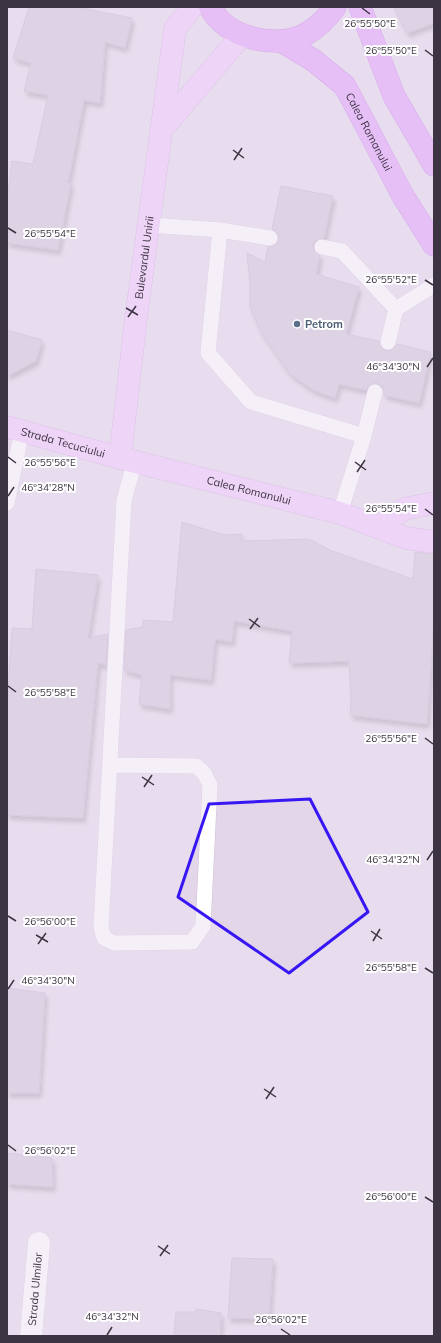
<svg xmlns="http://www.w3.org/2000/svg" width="441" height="1343" viewBox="0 0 441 1343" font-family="Mulish,sans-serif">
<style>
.residential{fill:#e3d6e9}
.building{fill:#ccbdd6;stroke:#c1adcd;filter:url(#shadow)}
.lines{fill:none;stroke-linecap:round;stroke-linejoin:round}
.lane-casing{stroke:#d0c1d8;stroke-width:16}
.street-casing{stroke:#d0c1d8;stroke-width:23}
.secondary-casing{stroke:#c99ada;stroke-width:23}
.primary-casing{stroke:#ba63e0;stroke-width:23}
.lane{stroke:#fff;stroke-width:15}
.street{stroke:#fff;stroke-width:22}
.secondary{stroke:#efc2fd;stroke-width:22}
.primary{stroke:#de93fc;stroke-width:22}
.marked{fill:none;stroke:#3817f5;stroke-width:3;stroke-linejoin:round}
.ticks{fill:none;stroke:#3d3443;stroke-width:1.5}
.service-dot{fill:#5c6f8a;stroke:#fff;stroke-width:1.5}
.labels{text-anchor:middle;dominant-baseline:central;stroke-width:4;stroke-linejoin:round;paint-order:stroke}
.street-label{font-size:11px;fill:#3d3443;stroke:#fff}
.service-label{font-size:11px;font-weight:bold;fill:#4e5e75;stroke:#fff;text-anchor:start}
.ticks-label{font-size:10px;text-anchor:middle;fill:#3d3443;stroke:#fff;stroke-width:4;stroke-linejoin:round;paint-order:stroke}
</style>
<defs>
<filter id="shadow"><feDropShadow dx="2.5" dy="4.5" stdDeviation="2" flood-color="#0004"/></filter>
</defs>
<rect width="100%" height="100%" fill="#ede4f2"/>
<path class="residential" d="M 7,7 L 434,7 L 434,1336 L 7,1336 Z"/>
<path class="building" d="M 29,7 L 76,7 L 132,18 L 125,48 L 105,42 L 100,103 L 84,100 L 68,183 L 71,183 L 58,250 L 7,243 L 7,200 L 12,161 L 33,164 L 48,95 L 24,91 L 31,63 L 13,58 Z
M 394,7 L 434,7 L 434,23 L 407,33 Z
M 281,186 L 333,196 L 324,238 L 319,239 L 315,241 L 313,245 L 314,250 L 320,256 L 316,274 L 359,287 L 346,334 L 379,341 L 382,348 L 386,351 L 391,350 L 394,348 L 397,344 L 431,352 L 419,403 L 384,395 L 384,390 L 382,386 L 377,383 L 372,384 L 369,386 L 366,390 L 339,384 L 335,398 L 313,390 L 290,374 L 261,332 L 250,307 L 250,283 L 247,253 L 265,262 L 268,247 L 273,246 L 277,243 L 279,239 L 278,234 L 275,231 L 272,229 Z
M 7,330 L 42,340 L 36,361 L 7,376 Z
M 182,522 L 224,535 L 242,534 L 241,541 L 309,539 L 332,551 L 413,579 L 415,552 L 434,554 L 434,617 L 427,724 L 350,715 L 351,699 L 349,661 L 289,663 L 292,631 L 234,621 L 232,642 L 215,639 L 211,680 L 170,675 L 170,709 L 139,704 L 142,675 L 124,670 L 126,630 L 143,627 L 143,620 L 173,622 Z
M 36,569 L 98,575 L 88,638 L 108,634 L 106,665 L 98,663 L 83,818 L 7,815 L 7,707 L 12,628 L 32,629 Z
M 7,988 L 45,993 L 39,1093 L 7,1093 Z
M 7,1153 L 52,1158 L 53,1187 L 7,1184 Z
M 232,1258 L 273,1259 L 269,1319 L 228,1318 Z
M 196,1309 L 221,1313 L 220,1336 L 174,1336 L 176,1312 L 196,1312 Z"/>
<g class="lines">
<g class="lane-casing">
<path id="lane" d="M 150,225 L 220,230 L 270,238
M 220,230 L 208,353 L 251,402 L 364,436
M 322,247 L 342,251 L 396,309
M 388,342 L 396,309 L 434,285
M 7,503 L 22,431
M 340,513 L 364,436 L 375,392
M 110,765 L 196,766 L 204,773 L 210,785 L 203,926 L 192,942 L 114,943 L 104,938 L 101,927 L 124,500 L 135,461"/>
</g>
<g class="street-casing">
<g id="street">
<path id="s1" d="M 31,1336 L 39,1243"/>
</g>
</g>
<g class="secondary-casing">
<g id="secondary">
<path d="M 162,129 L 242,35"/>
<path id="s2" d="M 7,427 L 120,458 L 340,513 L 406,538 L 434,542"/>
<path id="s3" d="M 120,458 L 136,318 L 175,29 L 192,7"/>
<path d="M 377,527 L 404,509 L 434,503"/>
</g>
</g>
<g class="primary-casing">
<g id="primary">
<path d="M 210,7 C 226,38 276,50 306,34 C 318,27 327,18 335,7"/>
<path d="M 360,7 L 394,96 L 434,165"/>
<path id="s4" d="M 281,41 L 313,60 L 345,86 L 403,196 L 434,245"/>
</g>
</g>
<use href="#lane" class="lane"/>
<use href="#street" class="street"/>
<use href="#secondary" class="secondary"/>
<use href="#primary" class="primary"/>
</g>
<path d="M0 0H441V1343H0ZM 310,799 L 368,912 L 289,973 L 178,897 L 209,804 Z" fill="#ede4f2" fill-opacity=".55" fill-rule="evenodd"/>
<path class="marked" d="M 310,799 L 368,912 L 289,973 L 178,897 L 209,804 Z"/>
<path class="ticks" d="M 362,8 L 370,14M 425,50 L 433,56M 233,150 L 244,158M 234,160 L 242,148M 8,228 L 16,233M 425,280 L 433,285M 126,308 L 138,315M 128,317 L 136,306M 427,367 L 433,358M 8,457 L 16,463M 355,462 L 366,470M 357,472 L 365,460M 8,496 L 14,487M 425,509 L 433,515M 249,619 L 260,627M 250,629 L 258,618M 8,686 L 16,692M 425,738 L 433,744M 142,777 L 154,785M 144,787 L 152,775M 427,860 L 433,851M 8,916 L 16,921M 371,931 L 382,939M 36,935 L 48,942M 373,941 L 380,929M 38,944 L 46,933M 425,968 L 433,973M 8,989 L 14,980M 264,1089 L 276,1097M 266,1099 L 274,1087M 8,1145 L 16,1151M 425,1197 L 433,1202M 158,1246 L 170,1254M 160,1256 L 168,1245M 281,1329 L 290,1335M 107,1335 L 112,1327"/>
<circle class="service-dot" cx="297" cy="324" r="4"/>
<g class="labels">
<g class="street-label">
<text stroke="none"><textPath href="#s4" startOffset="130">Calea Romanului</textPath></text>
<text stroke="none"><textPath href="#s3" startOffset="202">Bulevardul Unirii</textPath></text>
<text stroke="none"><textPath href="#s2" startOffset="58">Strada Tecuciului</textPath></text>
<text stroke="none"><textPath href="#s2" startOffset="250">Calea Romanului</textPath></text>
<text stroke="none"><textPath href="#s1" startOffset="47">Strada Ulmilor</textPath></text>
</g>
<g class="service-label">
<text x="305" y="324">Petrom</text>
</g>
</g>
<g class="ticks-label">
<text x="370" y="27">26°55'50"E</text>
<text x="391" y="54">26°55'50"E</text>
<text x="50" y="237">26°55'54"E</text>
<text x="391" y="283">26°55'52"E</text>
<text x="393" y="370">46°34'30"N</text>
<text x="50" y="466">26°55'56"E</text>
<text x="48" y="491">46°34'28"N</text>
<text x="391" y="512">26°55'54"E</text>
<text x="50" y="696">26°55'58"E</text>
<text x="391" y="742">26°55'56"E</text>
<text x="393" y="863">46°34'32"N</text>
<text x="50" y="925">26°56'00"E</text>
<text x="391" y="971">26°55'58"E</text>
<text x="48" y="984">46°34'30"N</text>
<text x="50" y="1154">26°56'02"E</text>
<text x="391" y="1200">26°56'00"E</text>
<text x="112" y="1320">46°34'32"N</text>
<text x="281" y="1323">26°56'02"E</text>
</g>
<rect width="441" height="1343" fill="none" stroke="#3d3443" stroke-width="16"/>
</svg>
